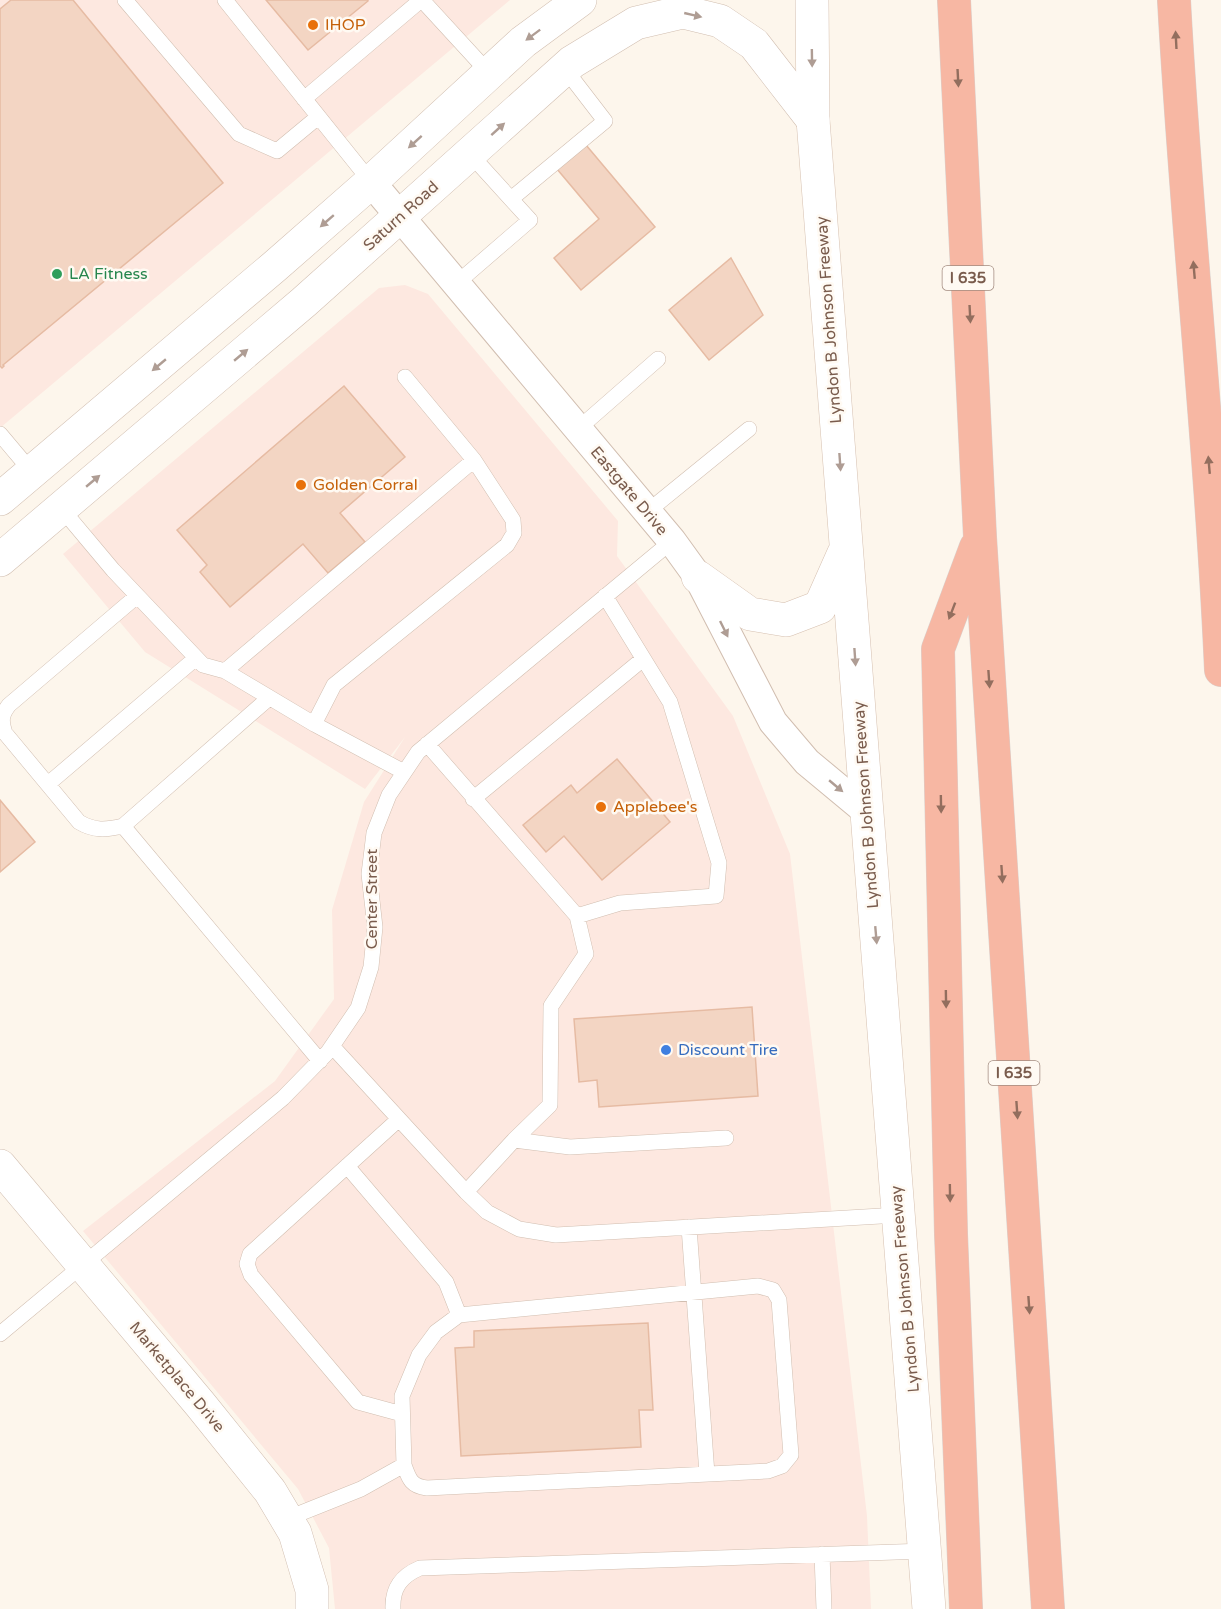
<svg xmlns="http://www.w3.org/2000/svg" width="1221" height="1609" viewBox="0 0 1221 1609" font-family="'Varela Round',sans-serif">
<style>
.commercial{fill:#fde8e0}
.building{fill:#f3d5c3;stroke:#e6bba3;stroke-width:1.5}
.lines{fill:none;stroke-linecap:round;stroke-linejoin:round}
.service-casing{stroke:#d1beb0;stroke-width:16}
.minor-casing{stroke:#d1beb0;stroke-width:30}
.tertiary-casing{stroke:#d1beb0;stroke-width:34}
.secondary-casing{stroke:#d6c0b0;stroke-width:34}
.motorway-casing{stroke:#dad1cd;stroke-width:34}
.service{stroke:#fff;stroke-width:15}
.minor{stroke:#fff;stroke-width:28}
.tertiary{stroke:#fff;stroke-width:33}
.secondary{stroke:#fff;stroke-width:33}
.motorway{stroke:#f7b7a3;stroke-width:33}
.oneway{fill:#af9d94}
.oneway2{fill:#936e5e}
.food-dot{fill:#e8710a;stroke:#fffaf3;stroke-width:2}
.leisure-dot{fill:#2e9e5b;stroke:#fffaf3;stroke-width:2}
.shop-dot{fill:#3f7fe0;stroke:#fffaf3;stroke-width:2}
.labels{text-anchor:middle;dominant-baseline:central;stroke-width:5;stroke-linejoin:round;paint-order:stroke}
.shield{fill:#fffaf3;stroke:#a28b7f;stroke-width:1.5}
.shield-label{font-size:15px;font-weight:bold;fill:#7a5c4d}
.food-label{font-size:16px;fill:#c56008;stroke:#fffaf3;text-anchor:start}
.street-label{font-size:16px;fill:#7a5c4d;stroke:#fffaf3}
.leisure-label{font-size:16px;fill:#27864d;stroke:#fffaf3;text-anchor:start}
.shop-label{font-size:16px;fill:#366cbe;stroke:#fffaf3;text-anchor:start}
</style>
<rect width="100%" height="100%" fill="#fdf6ec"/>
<path class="commercial" d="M 0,0 L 510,0 L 0,428 Z
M 405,285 L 428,294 L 618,521 L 617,556 L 733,716 L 790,854 L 867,1516 L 871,1609 L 335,1609 L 329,1548 L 298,1489 L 83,1231 L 275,1081 L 334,999 L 332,910 L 364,802 L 405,737 L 365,789 L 145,652 L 63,554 L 379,288 Z"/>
<path class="building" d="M 11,0 L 73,0 L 223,183 L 3,365 L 4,366 L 2,368 L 0,366 L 0,9 Z
M 266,0 L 368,0 L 368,1 L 308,50 Z
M 586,145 L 655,227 L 581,290 L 554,258 L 599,219 L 557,169 Z
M 731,258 L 763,315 L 709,360 L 669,310 Z
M 344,386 L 405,457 L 340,513 L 365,542 L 328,573 L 303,544 L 230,607 L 200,572 L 207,565 L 177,530 Z
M 617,759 L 670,822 L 602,880 L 564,836 L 546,852 L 523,825 L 571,785 L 577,793 Z
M 0,800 L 35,842 L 0,872 Z
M 752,1007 L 758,1096 L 599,1107 L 597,1080 L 579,1082 L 574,1019 Z
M 648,1323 L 653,1410 L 639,1410 L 641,1447 L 461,1456 L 455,1348 L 474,1347 L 474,1331 Z"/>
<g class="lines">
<g class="service-casing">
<path id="service" d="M 125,0 L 239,134 L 277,151 L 318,117
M 225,0 L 371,182
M 422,0 L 489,73
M 304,99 L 421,0
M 511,199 L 605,121 L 565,69
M 457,283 L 530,220 L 470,154
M 578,429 L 658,359
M 0,434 L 32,472
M 61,508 L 113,570 L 203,665 L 225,671 L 314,724 L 404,772
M 647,512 L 749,429
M 137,596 L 9,705 C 1,715 1,721 5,733 L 79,822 C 94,831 106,830 123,826 L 320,1061
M 225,671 L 474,460
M 314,724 L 334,685 L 507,545 L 514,533 L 513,520 L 474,460 L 405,377
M 427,744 L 577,916 L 620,903 L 716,896 L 719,863 L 670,702 L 605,596
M 48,784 L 196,658
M 473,799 L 643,659
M 123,826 L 269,698
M 332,1046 L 466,1192 L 487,1212 L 519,1229 L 556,1235 L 898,1215
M 399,1119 L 250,1254 L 247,1264 L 251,1275 L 358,1402 L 402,1414
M 514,1140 L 570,1147 L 726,1138
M 347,1166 L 446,1282 L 459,1315
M 466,1192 L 514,1140 L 550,1105 L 551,1006 L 586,954 L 577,916
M 689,1227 L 707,1474
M 0,1334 L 283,1098 L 328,1052 L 358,1008 L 371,967 L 375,927 L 369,874 L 374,833 L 389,795 L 418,752 L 672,541
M 286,1519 L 361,1489 L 404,1465 C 409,1479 411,1486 427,1488 L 768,1471 L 782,1466 L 791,1455 L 779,1300 L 773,1290 L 758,1286 L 459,1315 L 436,1332 L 419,1355 L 402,1396 L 404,1465
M 822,1554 L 824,1609
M 393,1609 C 392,1588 401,1576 420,1568 L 926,1551"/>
</g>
<g class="minor-casing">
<path id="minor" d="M 371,182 L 672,541 L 698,577 L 773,722 L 807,762 L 866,811"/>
</g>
<g class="tertiary-casing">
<path id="tertiary" d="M 0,499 L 274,267 L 371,182 L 523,42 L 580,0
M 0,560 L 304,302 L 572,62 L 636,23 L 683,12 L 720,21 L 754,44 L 813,120
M 0,1166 L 200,1404 L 270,1491 L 295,1533 L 312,1590 L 312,1609"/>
</g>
<g class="secondary-casing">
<path id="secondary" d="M 812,0 L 813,120 L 929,1609
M 698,577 L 750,614 L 786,620 L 820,607 L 844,553"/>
</g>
<g class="motorway-casing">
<path id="motorway" d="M 954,0 L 980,537 L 1048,1609
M 1174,0 C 1186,224 1211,446 1221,670
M 966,1609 L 951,1234 L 938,649 L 976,547"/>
</g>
<use href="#service" class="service"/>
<use href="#minor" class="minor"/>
<use href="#tertiary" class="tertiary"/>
<use href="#secondary" class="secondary"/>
<use href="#motorway" class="motorway"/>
</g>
<defs><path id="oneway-solid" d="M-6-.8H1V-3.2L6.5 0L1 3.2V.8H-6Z" transform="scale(1.5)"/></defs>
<g class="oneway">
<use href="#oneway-solid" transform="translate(693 15) rotate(13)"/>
<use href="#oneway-solid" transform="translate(533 35) rotate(143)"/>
<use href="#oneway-solid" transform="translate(812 58) rotate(89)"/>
<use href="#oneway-solid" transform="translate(498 129) rotate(-42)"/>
<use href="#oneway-solid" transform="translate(415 142) rotate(138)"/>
<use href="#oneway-solid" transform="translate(327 221) rotate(139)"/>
<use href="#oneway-solid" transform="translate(241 355) rotate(-40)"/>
<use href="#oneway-solid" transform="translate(159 365) rotate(140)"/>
<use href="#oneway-solid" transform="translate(840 462) rotate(86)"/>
<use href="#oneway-solid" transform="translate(93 481) rotate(-40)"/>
<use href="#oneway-solid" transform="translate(724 629) rotate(64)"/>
<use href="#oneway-solid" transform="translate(855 657) rotate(86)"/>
<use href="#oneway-solid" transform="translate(836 786) rotate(40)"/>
<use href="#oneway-solid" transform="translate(876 935) rotate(85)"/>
</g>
<g class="oneway2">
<use href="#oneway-solid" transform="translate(1176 40) rotate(-93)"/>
<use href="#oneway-solid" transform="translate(958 78) rotate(87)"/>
<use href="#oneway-solid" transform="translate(1194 270) rotate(-95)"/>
<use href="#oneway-solid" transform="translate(970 314) rotate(87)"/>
<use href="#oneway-solid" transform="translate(1209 465) rotate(-95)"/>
<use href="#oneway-solid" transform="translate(952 611) rotate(111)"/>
<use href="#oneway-solid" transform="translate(989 679) rotate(86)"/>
<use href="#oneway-solid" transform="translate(941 804) rotate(89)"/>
<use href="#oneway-solid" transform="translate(1002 874) rotate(86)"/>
<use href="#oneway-solid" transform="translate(946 999) rotate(89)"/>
<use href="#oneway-solid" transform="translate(1017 1110) rotate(86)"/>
<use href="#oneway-solid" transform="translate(950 1193) rotate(89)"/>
<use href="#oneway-solid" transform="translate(1029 1305) rotate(86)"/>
</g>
<g class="food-dot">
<circle cx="313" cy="25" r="6"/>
<circle cx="301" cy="485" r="6"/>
<circle cx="601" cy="807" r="6"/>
</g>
<circle class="leisure-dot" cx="57" cy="274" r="6"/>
<circle class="shop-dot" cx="666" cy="1050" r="6"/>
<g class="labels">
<g class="shield">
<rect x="942.5" y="266" width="51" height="24" rx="4.5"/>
<rect x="988.5" y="1061" width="51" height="24" rx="4.5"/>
</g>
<g class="shield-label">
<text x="968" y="278">I 635</text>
<text x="1014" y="1073">I 635</text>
</g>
<g class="food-label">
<text x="325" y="25">IHOP</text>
<text x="313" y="485">Golden Corral</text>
<text x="613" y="807">Applebee's</text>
</g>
<g class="street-label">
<text transform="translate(401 216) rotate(-42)">Saturn Road</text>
<text transform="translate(829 320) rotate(-94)">Lyndon B Johnson Freeway</text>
<text transform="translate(629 491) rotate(50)">Eastgate Drive</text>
<text transform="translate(866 805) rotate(-94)">Lyndon B Johnson Freeway</text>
<text transform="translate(372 899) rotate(-90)">Center Street</text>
<text transform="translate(905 1289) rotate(-95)">Lyndon B Johnson Freeway</text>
<text transform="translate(177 1377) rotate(50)">Marketplace Drive</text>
</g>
<g class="leisure-label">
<text x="69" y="274">LA Fitness</text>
</g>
<g class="shop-label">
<text x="678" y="1050">Discount Tire</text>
</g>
</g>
</svg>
